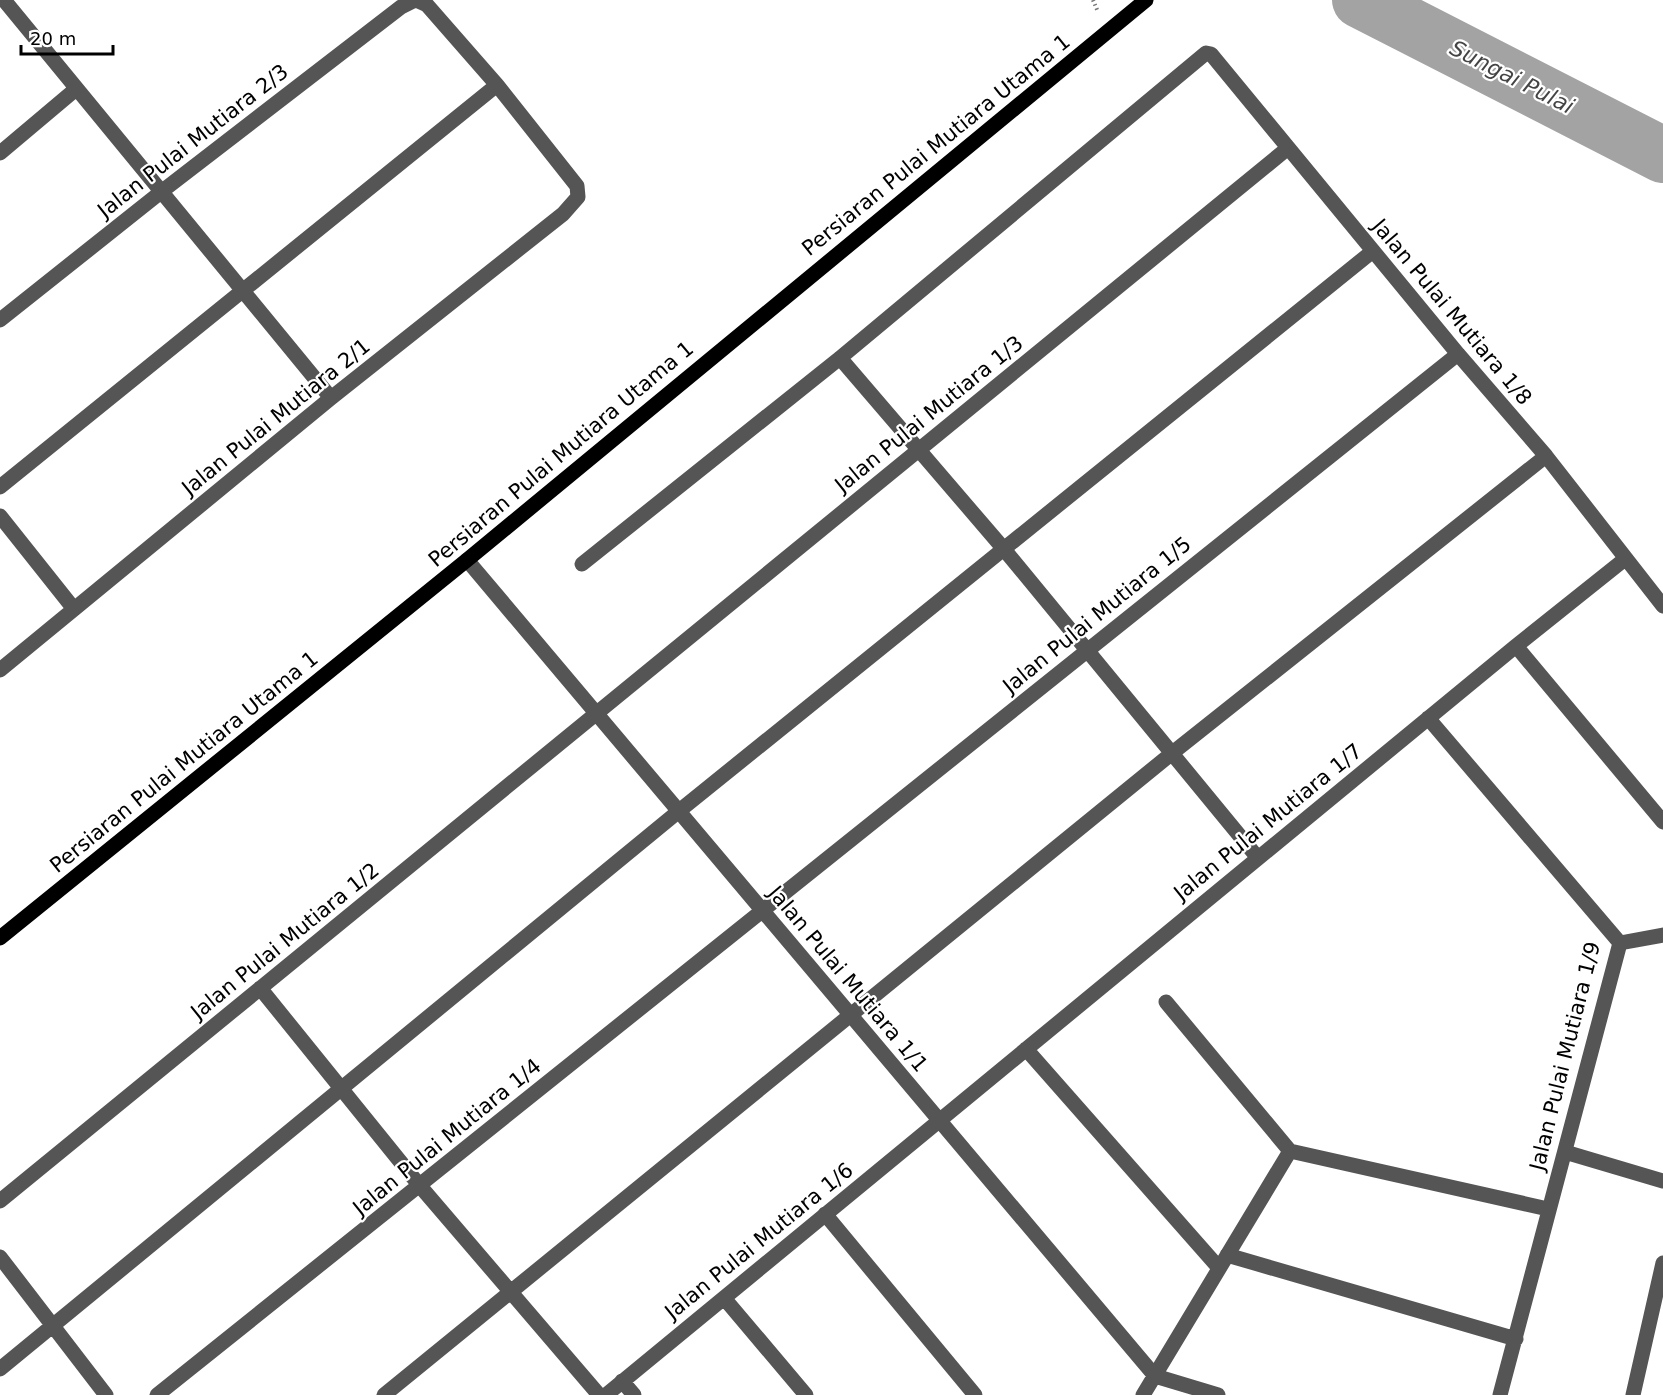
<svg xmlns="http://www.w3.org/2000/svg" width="1663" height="1395" viewBox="0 0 1663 1395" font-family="'DejaVu Sans',sans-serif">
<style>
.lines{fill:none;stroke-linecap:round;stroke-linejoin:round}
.river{stroke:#a3a3a3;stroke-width:56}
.path{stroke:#777;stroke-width:4;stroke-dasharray:1.5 3;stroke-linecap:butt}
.minor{stroke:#555;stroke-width:15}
.major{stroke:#000;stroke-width:15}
.labels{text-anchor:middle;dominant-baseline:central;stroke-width:4.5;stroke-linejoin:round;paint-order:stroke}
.street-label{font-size:21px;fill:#000;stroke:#fff}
.water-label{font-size:22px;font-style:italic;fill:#444;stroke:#fff}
</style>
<rect width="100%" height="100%" fill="#fff"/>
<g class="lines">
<path class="river" d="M 1360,0 L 1663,155"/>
<path class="path" d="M 1093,0 L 1098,12"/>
<path class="minor" d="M 4,0 L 331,398
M 0,153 L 76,89
M 0,320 L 161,192 L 401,7 L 415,0
M 840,358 L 1003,548 L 1258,858
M 0,487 L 497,85
M 0,516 L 74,609
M 467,560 L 1155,1376 L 1218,1395
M 582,564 L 840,358 L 1206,53 L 1211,54 L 1458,354 L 1546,456 L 1663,606
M 1516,646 L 1663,822
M 0,670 L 331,398 L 563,214 L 578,197 L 577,186 L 497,85 L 427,5 L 416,0
M 1428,718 L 1620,943 L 1500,1395
M 1620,943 L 1663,935
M 260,988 L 420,1186 L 599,1395
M 1166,1002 L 1290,1151 L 1548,1209
M 1026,1049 L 1219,1268
M 1565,1152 L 1663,1181
M 0,1201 L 1288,148
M 825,1214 L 975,1395
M 1227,1255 L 1516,1339
M 0,1257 L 106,1395
M 724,1298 L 806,1395
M 0,1369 L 679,811 L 1373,251
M 622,1381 L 634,1395
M 157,1395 L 1458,354
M 384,1395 L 1171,754 L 1546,456
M 606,1395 L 1516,646 L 1625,559
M 1143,1395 L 1290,1151
M 1633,1395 L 1663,1263"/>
<path class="major" d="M 0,938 L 467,560 L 1146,0"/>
</g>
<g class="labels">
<g class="street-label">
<text transform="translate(193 141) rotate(-38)">Jalan Pulai Mutiara 2/3</text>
<text transform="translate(936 145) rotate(-39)">Persiaran Pulai Mutiara Utama 1</text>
<text transform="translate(1452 312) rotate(50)">Jalan Pulai Mutiara 1/8</text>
<text transform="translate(929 414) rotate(-39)">Jalan Pulai Mutiara 1/3</text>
<text transform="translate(276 417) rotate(-39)">Jalan Pulai Mutiara 2/1</text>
<text transform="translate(561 454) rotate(-40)">Persiaran Pulai Mutiara Utama 1</text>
<text transform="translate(1097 615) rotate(-39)">Jalan Pulai Mutiara 1/5</text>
<text transform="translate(184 762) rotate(-39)">Persiaran Pulai Mutiara Utama 1</text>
<text transform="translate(1268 822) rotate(-39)">Jalan Pulai Mutiara 1/7</text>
<text transform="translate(285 941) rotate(-39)">Jalan Pulai Mutiara 1/2</text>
<text transform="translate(848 979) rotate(50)">Jalan Pulai Mutiara 1/1</text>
<text transform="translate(1565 1056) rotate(-76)">Jalan Pulai Mutiara 1/9</text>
<text transform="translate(447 1137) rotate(-39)">Jalan Pulai Mutiara 1/4</text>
<text transform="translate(759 1241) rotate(-39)">Jalan Pulai Mutiara 1/6</text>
</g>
<g class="water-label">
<text transform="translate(1512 77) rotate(27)">Sungai Pulai</text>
</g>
</g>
<path d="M21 45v9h92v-9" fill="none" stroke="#000000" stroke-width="3"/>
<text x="30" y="45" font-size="18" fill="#000000" stroke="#ffffff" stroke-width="4.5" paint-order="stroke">20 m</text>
</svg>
